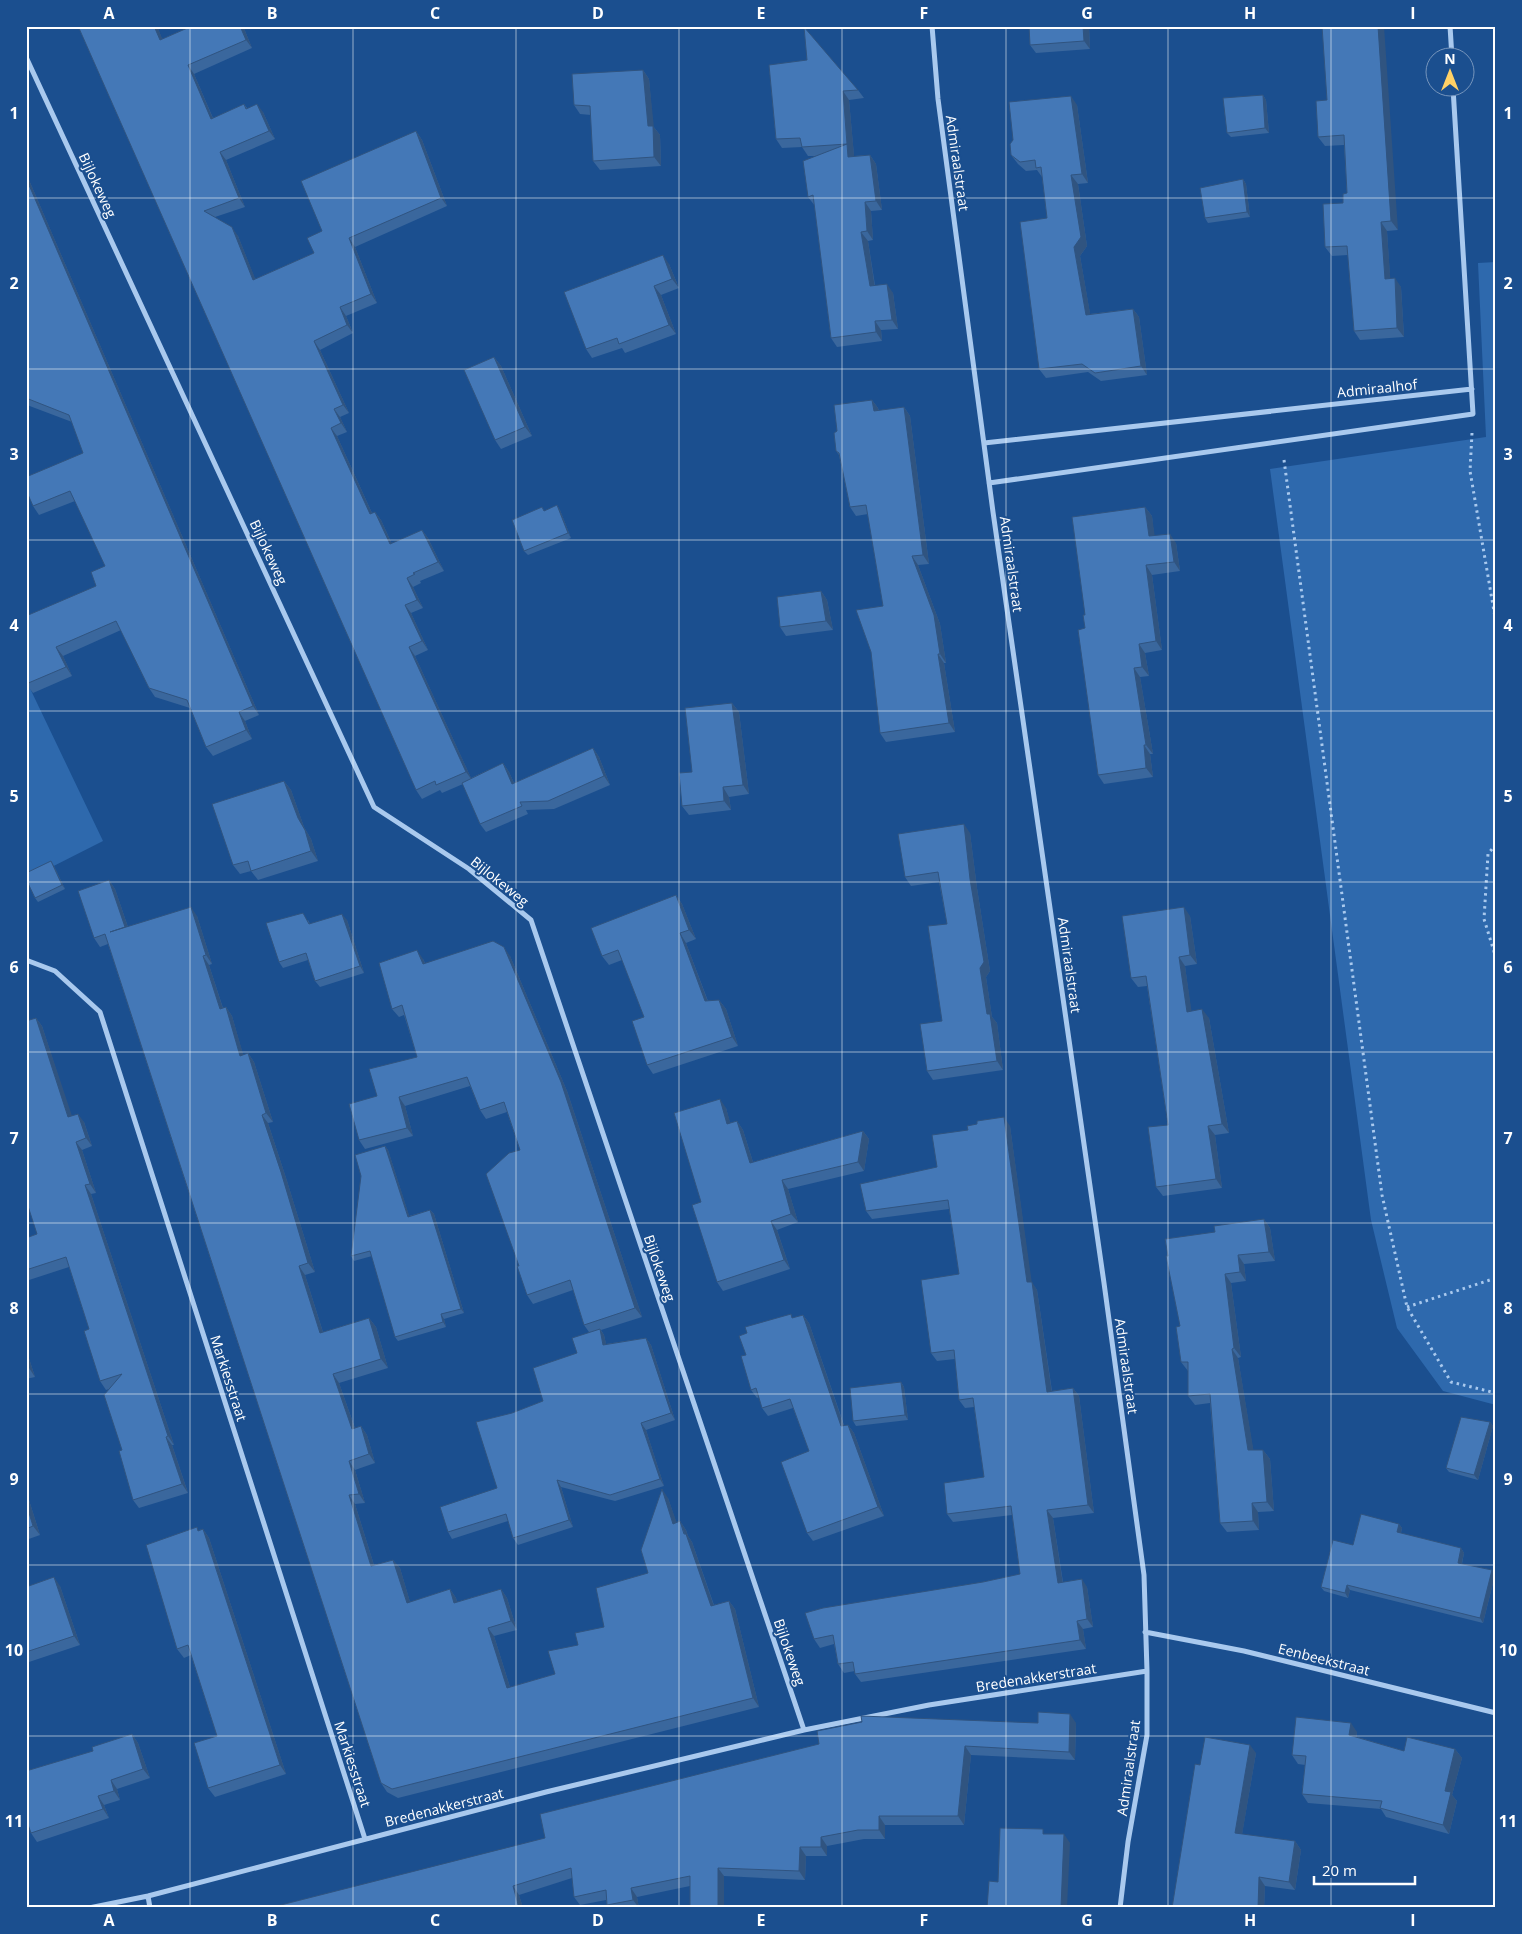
<svg xmlns="http://www.w3.org/2000/svg" width="1522" height="1934" viewBox="0 0 1522 1934" font-family="'Open Sans',sans-serif">
<style>
.green{fill:#2e69ad}
.lines{fill:none;stroke-linecap:round;stroke-linejoin:round}
.path{stroke:#a9c9ee;stroke-width:3;stroke-dasharray:2.5 4;stroke-linecap:butt}
.street{stroke:#a9c9ee;stroke-width:5}
.wall{fill:#3a679d}
.shaded-wall{fill:#305480}
.building{fill:#4478b7;stroke:#305480}
.grid{fill:none;stroke:#fff;stroke-width:1;stroke-opacity:0.55}
.labels{text-anchor:middle;dominant-baseline:central;stroke-width:4;stroke-linejoin:round;paint-order:stroke}
.street-label{font-size:14px;fill:#fff;stroke:#1b4f8f}
.neatline{fill:none;stroke:#fff;stroke-width:2}
.grid-label{font-size:16px;text-anchor:middle;font-weight:bold;fill:#fff}
</style>
<rect width="100%" height="100%" fill="#1b4f8f"/>
<path class="green" d="M 1496,262 L 1496,1405 L 1443,1391 L 1397,1328 L 1371,1220 L 1270,469 L 1486,437 L 1478,263 Z
M 26,680 L 103,841 L 26,880 Z"/>
<g class="lines">
<path class="path" d="M 1472,433 L 1470,471 L 1496,623
M 1284,460 L 1382,1195 L 1407,1307 L 1451,1382 L 1496,1393
M 1496,844 L 1488,854 L 1484,919 L 1496,958
M 1407,1307 L 1496,1278"/>
<path class="street" d="M 932,26 L 938,99 L 993,512 L 1104,1283 L 1144,1575 L 1147,1671 L 1147,1735 L 1128,1842 L 1120,1908
M 1450,26 L 1452,58
M 26,57 L 374,807 L 469,869 L 531,920 L 804,1730
M 984,443 L 1472,389
M 989,483 L 1473,414 L 1453,88
M 26,960 L 55,971 L 100,1012 L 365,1839
M 1145,1632 L 1244,1651 L 1496,1713
M 148,1896 L 150,1908
M 89,1908 L 148,1896 L 546,1792 L 804,1730 L 929,1705 L 1147,1671"/>
</g>
<path class="wall" d="M 78,26 L 157,26 L 162,39 L 192,26 L 243,26 L 252,48 L 194,74 L 213,118 L 244,104 L 247,108 L 263,112 L 275,139 L 226,160 L 245,207 L 215,217 L 238,236 L 255,279 L 314,253 L 322,231 L 416,131 L 422,140 L 447,206 L 355,247 L 377,303 L 346,316 L 353,333 L 320,350 L 349,413 L 340,417 L 347,432 L 337,436 L 372,513 L 375,512 L 381,520 L 392,544 L 422,530 L 428,538 L 444,571 L 420,581 L 421,583 L 413,587 L 423,608 L 411,613 L 428,650 L 415,656 L 471,778 L 503,763 L 509,772 L 514,783 L 593,748 L 599,757 L 610,785 L 554,809 L 526,810 L 528,814 L 486,832 L 480,824 L 463,784 L 442,793 L 440,790 L 422,799 L 416,790 Z
M 1089,26 L 1090,49 L 1036,53 L 1030,45 Z
M 769,65 L 858,90 L 864,98 L 849,100 L 854,156 L 870,155 L 876,164 L 882,210 L 871,211 L 873,240 L 868,241 L 875,285 L 893,293 L 898,329 L 881,330 L 882,341 L 837,347 L 831,338 L 815,206 L 808,197 L 817,156 L 808,156 L 802,147 L 782,148 L 776,139 Z
M 643,70 L 649,79 L 653,126 L 660,135 L 661,166 L 600,170 L 593,161 L 591,115 L 580,114 L 574,105 Z
M 1263,95 L 1266,100 L 1269,133 L 1231,137 L 1227,133 Z
M 1327,100 L 1398,230 L 1387,231 L 1390,278 L 1401,287 L 1404,337 L 1360,340 L 1354,331 L 1348,255 L 1332,256 L 1325,247 L 1347,193 L 1344,145 L 1325,146 L 1318,137 Z
M 1077,105 L 1088,183 L 1078,184 L 1087,246 L 1080,256 L 1090,314 L 1133,309 L 1139,317 L 1147,375 L 1101,381 L 1088,372 L 1046,378 L 1039,369 L 1047,218 L 1042,177 L 1037,170 L 1026,171 L 1018,164 L 1011,155 Z
M 26,173 L 259,715 L 245,721 L 252,739 L 213,756 L 206,747 L 190,708 L 155,697 L 149,688 L 121,630 L 63,656 L 72,676 L 33,693 L 26,684 L 96,586 L 105,566 L 75,501 L 39,515 L 33,506 L 83,453 L 72,422 L 27,405 L 26,403 Z
M 1243,179 L 1246,184 L 1250,217 L 1208,223 L 1205,218 Z
M 669,264 L 679,288 L 661,295 L 676,334 L 625,353 L 622,348 L 592,358 L 586,349 Z
M 494,357 L 501,366 L 532,436 L 501,449 L 495,440 Z
M 872,400 L 878,408 L 879,411 L 904,407 L 910,416 L 929,564 L 918,565 L 940,624 L 946,663 L 944,663 L 955,732 L 886,742 L 880,733 L 883,606 L 868,514 L 856,516 L 850,507 L 839,455 L 836,451 L 837,431 Z
M 557,505 L 560,510 L 571,538 L 528,555 L 524,551 Z
M 1145,507 L 1152,516 L 1154,536 L 1176,543 L 1180,571 L 1152,575 L 1162,650 L 1145,653 L 1149,676 L 1140,677 L 1153,754 L 1150,754 L 1153,777 L 1104,784 L 1098,775 L 1085,615 Z
M 821,591 L 827,600 L 833,630 L 786,636 L 780,627 Z
M 732,703 L 739,712 L 749,794 L 729,797 L 731,810 L 689,815 L 682,806 L 692,772 Z
M 284,781 L 291,790 L 304,827 L 311,839 L 318,861 L 258,880 L 251,871 L 240,874 L 233,865 Z
M 970,833 L 977,888 L 990,971 L 986,977 L 992,1017 L 997,1023 L 1003,1070 L 933,1080 L 927,1071 L 942,1021 L 947,924 L 939,882 L 911,886 L 905,877 Z
M 51,861 L 54,866 L 65,889 L 38,902 L 35,898 Z
M 109,880 L 115,889 L 128,927 L 197,916 L 212,964 L 209,965 L 223,1008 L 226,1007 L 232,1016 L 243,1055 L 248,1053 L 254,1062 L 273,1122 L 268,1123 L 287,1181 L 315,1272 L 305,1275 L 323,1332 L 369,1318 L 376,1327 L 388,1368 L 339,1383 L 355,1428 L 361,1426 L 367,1435 L 375,1463 L 355,1470 L 365,1503 L 355,1504 L 374,1565 L 393,1560 L 400,1568 L 410,1602 L 450,1589 L 456,1598 L 457,1602 L 501,1589 L 507,1598 L 517,1630 L 494,1636 L 510,1687 L 555,1674 L 578,1645 L 604,1627 L 648,1573 L 668,1498 L 676,1522 L 680,1521 L 686,1530 L 688,1536 L 692,1542 L 714,1605 L 729,1601 L 735,1609 L 759,1707 L 398,1798 L 387,1792 L 381,1783 L 108,944 L 100,947 L 94,938 Z
M 676,895 L 682,904 L 696,939 L 686,943 L 708,1001 L 719,1000 L 726,1009 L 738,1046 L 653,1074 L 647,1065 L 644,1017 L 622,960 L 609,965 L 602,956 Z
M 1190,916 L 1197,964 L 1185,966 L 1191,1011 L 1209,1018 L 1229,1133 L 1215,1135 L 1222,1188 L 1163,1196 L 1156,1187 L 1168,1125 L 1147,986 L 1138,987 L 1131,978 Z
M 308,920 L 310,924 L 347,920 L 364,973 L 320,987 L 315,981 L 308,960 L 283,968 L 279,962 Z
M 510,956 L 567,1091 L 642,1317 L 601,1330 L 604,1335 L 606,1344 L 646,1338 L 651,1345 L 675,1420 L 646,1430 L 664,1486 L 615,1501 L 561,1487 L 573,1527 L 518,1545 L 513,1538 L 508,1521 L 452,1539 L 448,1532 L 497,1488 L 512,1413 L 543,1401 L 577,1353 L 589,1332 L 584,1325 L 573,1290 L 533,1304 L 527,1295 L 519,1266 L 520,1150 L 507,1112 L 486,1119 L 480,1110 L 470,1086 L 405,1106 L 413,1136 L 365,1149 L 359,1140 L 377,1096 L 417,1057 L 404,1015 L 399,1017 L 392,1009 L 423,959 L 425,963 Z
M 36,1018 L 42,1026 L 71,1116 L 84,1122 L 92,1146 L 82,1150 L 96,1193 L 91,1194 L 174,1445 L 172,1445 L 188,1493 L 139,1508 L 133,1500 L 109,1389 L 106,1390 L 100,1381 L 89,1329 L 69,1267 L 26,1281 L 26,1238 L 37,1234 Z
M 726,1108 L 730,1123 L 737,1121 L 743,1130 L 753,1162 L 863,1131 L 869,1139 L 864,1171 L 788,1189 L 798,1222 L 777,1230 L 790,1269 L 723,1291 L 717,1282 Z
M 1010,1126 L 1031,1282 L 1037,1290 L 1052,1391 L 1073,1388 L 1079,1396 L 1094,1513 L 1053,1518 L 1063,1582 L 1087,1587 L 1093,1627 L 1083,1629 L 1086,1649 L 861,1682 L 855,1674 L 855,1671 L 844,1673 L 838,1664 L 834,1644 L 820,1648 L 814,1639 L 983,1582 L 1020,1574 L 1012,1515 L 953,1522 L 947,1514 L 984,1477 L 974,1407 L 965,1408 L 959,1400 L 955,1359 L 937,1361 L 931,1353 L 959,1274 L 949,1209 L 872,1219 L 866,1211 L 937,1167 Z
M 385,1146 L 388,1150 L 409,1216 L 430,1210 L 434,1214 L 464,1313 L 444,1319 L 446,1327 L 398,1341 L 395,1337 L 372,1256 L 354,1261 L 351,1256 Z
M 1264,1219 L 1270,1228 L 1275,1261 L 1244,1264 L 1246,1281 L 1231,1283 L 1241,1357 L 1238,1358 L 1253,1450 L 1263,1450 L 1270,1459 L 1274,1511 L 1258,1512 L 1259,1530 L 1227,1532 L 1220,1523 L 1210,1403 L 1195,1405 L 1188,1396 L 1188,1371 L 1181,1362 L 1180,1326 L 1168,1256 Z
M 803,1315 L 809,1323 L 844,1425 L 848,1425 L 854,1433 L 884,1516 L 813,1541 L 807,1533 L 809,1451 L 793,1408 L 768,1416 L 762,1408 L 759,1397 L 757,1398 L 751,1390 L 746,1355 L 794,1318 Z
M 26,1349 L 35,1377 L 26,1379 Z
M 901,1382 L 904,1387 L 908,1420 L 856,1426 L 853,1421 Z
M 1490,1422 L 1493,1426 L 1478,1480 L 1449,1472 L 1446,1468 Z
M 26,1495 L 28,1497 L 40,1535 L 26,1540 Z
M 1399,1524 L 1402,1528 L 1401,1533 L 1461,1548 L 1464,1553 L 1462,1564 L 1492,1570 L 1495,1575 L 1483,1623 L 1350,1590 L 1348,1598 L 1324,1591 L 1321,1587 L 1353,1545 Z
M 203,1529 L 209,1538 L 286,1774 L 215,1797 L 208,1788 L 217,1736 L 191,1655 L 184,1658 L 177,1649 L 199,1530 Z
M 60,1586 L 80,1645 L 26,1663 L 26,1587 Z
M 1038,1723 L 1076,1723 L 1075,1760 L 971,1755 L 964,1825 L 885,1825 L 885,1839 L 864,1839 L 827,1846 L 827,1856 L 806,1856 L 805,1880 L 724,1876 L 724,1908 L 690,1908 L 690,1886 L 637,1897 L 639,1908 L 608,1908 L 607,1905 L 606,1900 L 580,1905 L 574,1897 L 572,1878 L 519,1895 L 523,1908 L 269,1908 Z
M 1357,1732 L 1357,1737 L 1404,1751 L 1455,1749 L 1462,1758 L 1452,1795 L 1457,1801 L 1449,1834 L 1386,1817 L 1381,1809 L 1308,1803 L 1302,1794 L 1305,1765 L 1298,1764 L 1292,1755 Z
M 132,1734 L 138,1743 L 150,1778 L 117,1789 L 120,1800 L 104,1805 L 109,1818 L 37,1842 L 31,1833 L 93,1751 Z
M 1256,1753 L 1242,1834 L 1295,1841 L 1301,1850 L 1295,1890 L 1265,1886 L 1264,1908 L 1200,1765 Z"/>
<path class="shaded-wall" d="M 154,26 L 157,26 L 166,48 L 160,40 Z
M 240,26 L 243,26 L 252,48 L 246,40 Z
M 1083,26 L 1089,26 L 1090,49 L 1084,41 Z
M 1378,26 L 1384,26 L 1398,230 L 1391,221 Z
M 188,65 L 194,74 L 217,128 L 211,119 Z
M 643,70 L 649,79 L 654,128 L 653,126 L 660,135 L 661,166 L 654,157 L 648,126 Z
M 843,91 L 849,100 L 855,166 L 848,157 Z
M 1263,95 L 1266,100 L 1269,133 L 1265,128 Z
M 1071,96 L 1077,105 L 1088,183 L 1082,174 Z
M 257,104 L 263,112 L 275,139 L 269,131 Z
M 416,131 L 422,140 L 447,206 L 441,198 Z
M 220,152 L 226,160 L 245,207 L 239,198 Z
M 870,155 L 876,164 L 882,210 L 876,201 Z
M 26,173 L 259,715 L 253,706 L 26,178 Z
M 1071,175 L 1078,184 L 1087,246 L 1080,256 L 1092,324 L 1086,315 L 1074,247 Z
M 1243,179 L 1246,184 L 1250,217 L 1247,212 Z
M 865,202 L 871,211 L 873,240 L 867,231 Z
M 1381,222 L 1387,231 L 1391,288 L 1385,279 Z
M 232,227 L 238,236 L 259,288 L 253,280 Z
M 861,232 L 868,241 L 876,295 L 870,286 Z
M 349,238 L 355,247 L 377,303 L 371,294 Z
M 663,255 L 669,264 L 679,288 L 672,279 Z
M 1395,278 L 1401,287 L 1404,337 L 1397,328 Z
M 887,284 L 893,293 L 898,329 L 892,320 Z
M 654,286 L 661,295 L 676,334 L 669,325 Z
M 340,307 L 346,316 L 353,333 L 347,325 Z
M 1133,309 L 1139,317 L 1147,375 L 1141,366 Z
M 875,321 L 881,330 L 882,341 L 876,332 Z
M 314,341 L 320,350 L 349,413 L 343,405 Z
M 494,357 L 501,366 L 532,436 L 525,427 Z
M 872,400 L 878,408 L 880,420 L 874,411 Z
M 904,407 L 910,416 L 929,564 L 923,555 Z
M 334,409 L 340,417 L 347,432 L 341,423 Z
M 331,428 L 337,436 L 376,522 L 370,514 Z
M 557,505 L 560,510 L 571,538 L 568,533 Z
M 1145,507 L 1152,516 L 1156,545 L 1149,536 Z
M 375,512 L 381,520 L 396,553 L 390,544 Z
M 422,530 L 428,538 L 444,571 L 438,562 Z
M 1170,534 L 1176,543 L 1180,571 L 1174,562 Z
M 912,556 L 918,565 L 940,624 L 946,663 L 940,654 Z
M 1146,565 L 1152,575 L 1162,650 L 1156,641 Z
M 407,578 L 413,587 L 423,608 L 417,600 Z
M 821,591 L 827,600 L 833,630 L 826,621 Z
M 405,605 L 411,613 L 428,650 L 422,641 Z
M 1139,644 L 1145,653 L 1149,676 L 1142,667 Z
M 56,647 L 63,656 L 72,676 L 66,667 Z
M 409,647 L 415,656 L 472,780 L 466,772 Z
M 938,654 L 944,663 L 955,732 L 949,723 Z
M 1134,668 L 1140,677 L 1153,754 L 1146,745 Z
M 732,703 L 739,712 L 749,794 L 743,785 Z
M 239,712 L 245,721 L 252,739 L 246,730 Z
M 1144,745 L 1150,754 L 1153,777 L 1146,768 Z
M 593,748 L 599,757 L 610,785 L 604,776 Z
M 503,763 L 509,772 L 518,792 L 512,784 Z
M 284,781 L 291,790 L 304,827 L 311,839 L 318,861 L 311,851 L 298,818 Z
M 723,787 L 729,797 L 731,810 L 724,801 Z
M 964,824 L 970,833 L 977,888 L 990,971 L 986,977 L 992,1017 L 997,1023 L 1003,1070 L 997,1061 L 987,1014 L 980,968 Z
M 51,861 L 54,866 L 65,889 L 62,885 Z
M 109,880 L 115,889 L 131,936 L 125,927 Z
M 676,895 L 682,904 L 696,939 L 689,930 Z
M 191,907 L 197,916 L 212,964 L 206,955 Z
M 1184,907 L 1190,916 L 1197,964 L 1190,955 Z
M 342,914 L 347,920 L 364,973 L 360,966 Z
M 680,933 L 686,943 L 711,1010 L 705,1001 Z
M 504,947 L 510,956 L 567,1091 L 642,1317 L 635,1308 Z
M 417,950 L 423,959 L 429,972 L 423,964 Z
M 203,956 L 209,965 L 226,1018 L 220,1009 Z
M 1179,957 L 1185,966 L 1193,1021 L 1187,1012 Z
M 719,1000 L 726,1009 L 738,1046 L 732,1037 Z
M 226,1007 L 232,1016 L 246,1064 L 240,1056 Z
M 1202,1009 L 1209,1018 L 1229,1133 L 1222,1124 Z
M 36,1018 L 42,1026 L 75,1125 L 68,1117 Z
M 248,1053 L 254,1062 L 273,1122 L 266,1113 Z
M 399,1097 L 405,1106 L 413,1136 L 407,1128 Z
M 720,1099 L 726,1108 L 733,1132 L 727,1124 Z
M 78,1114 L 84,1122 L 92,1146 L 86,1138 Z
M 262,1115 L 268,1123 L 287,1181 L 315,1272 L 308,1263 Z
M 1004,1117 L 1010,1126 L 1033,1291 L 1027,1282 Z
M 737,1121 L 743,1130 L 756,1172 L 750,1163 Z
M 1208,1126 L 1215,1135 L 1222,1188 L 1216,1179 Z
M 863,1131 L 869,1139 L 864,1171 L 858,1162 Z
M 76,1142 L 82,1150 L 96,1193 L 90,1184 Z
M 385,1146 L 388,1150 L 411,1221 L 408,1217 Z
M 782,1180 L 788,1189 L 798,1222 L 791,1214 Z
M 85,1185 L 91,1194 L 174,1445 L 168,1436 Z
M 430,1210 L 434,1214 L 464,1313 L 461,1309 Z
M 1264,1219 L 1270,1228 L 1275,1261 L 1269,1252 Z
M 771,1221 L 777,1230 L 790,1269 L 784,1260 Z
M 1238,1255 L 1244,1264 L 1246,1281 L 1240,1272 Z
M 299,1266 L 305,1275 L 326,1342 L 320,1333 Z
M 1225,1274 L 1231,1283 L 1241,1357 L 1234,1348 Z
M 1032,1282 L 1037,1290 L 1053,1400 L 1047,1392 Z
M 441,1314 L 444,1319 L 446,1327 L 443,1322 Z
M 803,1315 L 809,1323 L 847,1435 L 841,1426 Z
M 369,1318 L 376,1327 L 388,1368 L 381,1359 Z
M 600,1329 L 604,1335 L 608,1352 L 603,1345 Z
M 646,1338 L 651,1345 L 675,1420 L 671,1413 Z
M 26,1349 L 35,1377 L 29,1368 L 26,1359 Z
M 1232,1349 L 1238,1358 L 1255,1459 L 1248,1450 Z
M 333,1374 L 339,1383 L 358,1437 L 352,1429 Z
M 901,1382 L 904,1387 L 908,1420 L 905,1415 Z
M 1073,1388 L 1079,1396 L 1094,1513 L 1088,1505 Z
M 1490,1422 L 1493,1426 L 1478,1480 L 1474,1475 Z
M 641,1423 L 646,1430 L 664,1486 L 660,1479 Z
M 848,1425 L 854,1433 L 884,1516 L 878,1507 Z
M 361,1426 L 367,1435 L 375,1463 L 369,1454 Z
M 166,1437 L 172,1445 L 188,1493 L 182,1484 Z
M 1263,1450 L 1270,1459 L 1274,1511 L 1267,1502 Z
M 349,1461 L 355,1470 L 365,1503 L 359,1494 Z
M 557,1480 L 561,1487 L 573,1527 L 569,1520 Z
M 662,1489 L 668,1498 L 680,1532 L 673,1524 Z
M 26,1495 L 28,1497 L 40,1535 L 33,1526 L 26,1503 Z
M 349,1495 L 355,1504 L 377,1575 L 371,1566 Z
M 1252,1503 L 1258,1512 L 1259,1530 L 1253,1521 Z
M 1047,1510 L 1053,1518 L 1064,1591 L 1058,1583 Z
M 680,1521 L 686,1530 L 688,1536 L 692,1542 L 717,1615 L 711,1606 Z
M 1399,1524 L 1402,1528 L 1400,1536 L 1397,1532 Z
M 203,1529 L 209,1538 L 286,1774 L 280,1765 Z
M 1461,1548 L 1464,1553 L 1461,1567 L 1458,1563 Z
M 393,1560 L 400,1568 L 413,1612 L 407,1603 Z
M 1492,1570 L 1495,1575 L 1483,1623 L 1480,1618 Z
M 54,1577 L 60,1586 L 80,1645 L 74,1636 Z
M 1082,1579 L 1087,1587 L 1093,1627 L 1087,1619 Z
M 1347,1585 L 1350,1590 L 1348,1598 L 1345,1593 Z
M 450,1589 L 456,1598 L 460,1612 L 454,1603 Z
M 501,1589 L 507,1598 L 517,1630 L 511,1621 Z
M 729,1601 L 735,1609 L 759,1707 L 753,1698 Z
M 1077,1621 L 1083,1629 L 1086,1649 L 1080,1640 Z
M 488,1628 L 494,1636 L 513,1697 L 507,1688 Z
M 1070,1714 L 1076,1723 L 1075,1760 L 1069,1752 Z
M 1351,1723 L 1357,1732 L 1356,1744 L 1349,1735 Z
M 132,1734 L 138,1743 L 150,1778 L 143,1769 Z
M 1250,1745 L 1256,1753 L 1241,1841 L 1235,1833 Z
M 965,1746 L 971,1755 L 964,1825 L 958,1816 Z
M 1455,1749 L 1462,1758 L 1452,1795 L 1457,1801 L 1449,1834 L 1443,1825 L 1445,1791 Z
M 111,1780 L 117,1789 L 120,1800 L 114,1791 Z
M 98,1796 L 104,1805 L 109,1818 L 103,1809 Z
M 879,1816 L 885,1825 L 885,1839 L 879,1830 Z
M 1064,1834 L 1070,1843 L 1067,1908 L 1061,1908 Z
M 821,1837 L 827,1846 L 827,1856 L 821,1847 Z
M 1295,1841 L 1301,1850 L 1295,1890 L 1289,1882 Z
M 800,1847 L 806,1856 L 805,1880 L 799,1871 Z
M 718,1868 L 724,1876 L 724,1908 L 718,1908 Z
M 1259,1877 L 1265,1886 L 1264,1908 L 1258,1908 Z
M 513,1886 L 519,1895 L 523,1908 L 519,1908 Z
M 631,1888 L 637,1897 L 639,1908 L 633,1900 Z"/>
<path class="building" d="M 78,26 L 154,26 L 160,40 L 192,26 L 240,26 L 246,40 L 188,65 L 211,119 L 244,104 L 246,109 L 257,104 L 269,131 L 220,152 L 239,198 L 204,211 L 232,227 L 253,280 L 314,253 L 307,238 L 322,231 L 301,181 L 416,131 L 441,198 L 349,238 L 371,294 L 340,307 L 347,325 L 314,341 L 343,405 L 334,409 L 341,423 L 331,428 L 370,514 L 375,512 L 390,544 L 422,530 L 438,562 L 413,573 L 415,574 L 407,578 L 417,600 L 405,605 L 422,641 L 409,647 L 466,772 L 436,785 L 435,781 L 416,790 Z
M 1029,26 L 1083,26 L 1084,41 L 1030,45 Z
M 1322,26 L 1378,26 L 1391,221 L 1381,222 L 1385,279 L 1395,278 L 1397,328 L 1354,331 L 1347,246 L 1325,247 L 1323,204 L 1343,203 L 1343,194 L 1347,193 L 1344,135 L 1318,137 L 1316,101 L 1327,100 Z
M 804,27 L 858,90 L 843,91 L 848,157 L 870,155 L 876,201 L 865,202 L 867,231 L 861,232 L 870,286 L 887,284 L 892,320 L 875,321 L 876,332 L 831,338 L 813,195 L 808,197 L 803,161 L 847,144 L 802,147 L 800,138 L 776,139 L 769,65 L 807,60 Z
M 643,70 L 648,126 L 653,126 L 654,157 L 593,161 L 590,106 L 574,105 L 572,74 Z
M 1263,95 L 1265,128 L 1227,133 L 1223,98 Z
M 1071,96 L 1082,174 L 1071,175 L 1081,237 L 1074,247 L 1086,315 L 1133,309 L 1141,366 L 1095,373 L 1082,364 L 1039,369 L 1020,222 L 1047,218 L 1041,167 L 1036,168 L 1035,160 L 1020,162 L 1011,155 L 1010,144 L 1013,140 L 1009,102 Z
M 26,178 L 253,706 L 239,712 L 246,730 L 206,747 L 187,700 L 149,688 L 116,621 L 56,647 L 66,667 L 26,684 L 26,616 L 96,586 L 91,572 L 105,566 L 70,491 L 33,506 L 26,490 L 26,477 L 83,453 L 69,415 L 26,398 Z
M 1243,179 L 1247,212 L 1205,218 L 1200,188 Z
M 663,255 L 672,279 L 654,286 L 669,325 L 619,344 L 617,338 L 586,349 L 564,292 Z
M 494,357 L 525,427 L 495,440 L 464,370 Z
M 872,400 L 874,411 L 904,407 L 923,555 L 912,556 L 934,615 L 940,654 L 938,654 L 949,723 L 880,733 L 871,652 L 856,610 L 883,606 L 866,505 L 850,507 L 839,453 L 836,451 L 834,433 L 837,431 L 834,405 Z
M 557,505 L 568,533 L 524,551 L 512,520 L 542,507 L 544,511 Z
M 1145,507 L 1149,536 L 1170,534 L 1174,562 L 1146,565 L 1156,641 L 1139,644 L 1142,667 L 1134,668 L 1146,745 L 1144,745 L 1146,768 L 1098,775 L 1078,630 L 1085,628 L 1083,615 L 1085,615 L 1072,517 Z
M 821,591 L 826,621 L 780,627 L 777,597 Z
M 732,703 L 743,785 L 723,787 L 724,801 L 682,806 L 679,773 L 692,772 L 685,708 Z
M 593,748 L 604,776 L 548,801 L 520,802 L 522,806 L 480,824 L 462,783 L 503,763 L 512,784 Z
M 284,781 L 298,818 L 305,830 L 311,851 L 251,871 L 248,861 L 233,865 L 212,804 Z
M 964,824 L 970,879 L 984,962 L 980,968 L 987,1014 L 990,1014 L 997,1061 L 927,1071 L 920,1024 L 942,1021 L 928,926 L 947,924 L 938,872 L 905,877 L 898,834 Z
M 51,861 L 62,885 L 35,898 L 26,879 L 26,873 Z
M 109,880 L 125,927 L 110,932 L 191,907 L 206,955 L 203,956 L 220,1009 L 226,1007 L 240,1056 L 248,1053 L 266,1113 L 262,1115 L 281,1172 L 308,1263 L 299,1266 L 320,1333 L 369,1318 L 381,1359 L 333,1374 L 352,1429 L 361,1426 L 369,1454 L 349,1461 L 359,1494 L 349,1495 L 371,1566 L 393,1560 L 407,1603 L 450,1589 L 454,1603 L 501,1589 L 511,1621 L 488,1628 L 507,1688 L 555,1674 L 548,1651 L 578,1645 L 575,1633 L 604,1627 L 596,1588 L 648,1573 L 641,1550 L 662,1489 L 673,1524 L 680,1521 L 684,1534 L 686,1534 L 711,1606 L 729,1601 L 753,1698 L 392,1789 L 381,1783 L 105,934 L 94,938 L 78,891 Z
M 676,895 L 689,930 L 680,933 L 705,1001 L 719,1000 L 732,1037 L 647,1065 L 632,1021 L 644,1017 L 618,950 L 602,956 L 591,928 Z
M 1184,907 L 1190,955 L 1179,957 L 1187,1012 L 1202,1009 L 1222,1124 L 1208,1126 L 1216,1179 L 1156,1187 L 1148,1127 L 1168,1125 L 1146,976 L 1131,978 L 1122,916 Z
M 303,913 L 309,924 L 342,914 L 360,966 L 315,981 L 306,953 L 279,962 L 266,923 Z
M 493,941 L 504,947 L 561,1082 L 635,1308 L 584,1325 L 570,1280 L 527,1295 L 517,1266 L 519,1266 L 486,1174 L 509,1153 L 520,1150 L 504,1102 L 480,1110 L 467,1077 L 399,1097 L 407,1128 L 359,1140 L 349,1104 L 377,1096 L 369,1069 L 417,1057 L 402,1005 L 392,1009 L 379,963 L 417,950 L 423,964 Z
M 36,1018 L 68,1117 L 78,1114 L 86,1138 L 76,1142 L 90,1184 L 85,1185 L 168,1436 L 166,1437 L 182,1484 L 133,1500 L 119,1451 L 122,1450 L 104,1395 L 122,1374 L 100,1381 L 84,1331 L 89,1329 L 66,1257 L 26,1270 L 26,1238 L 37,1234 L 26,1200 L 26,1021 Z
M 720,1099 L 727,1124 L 737,1121 L 750,1163 L 863,1131 L 858,1162 L 782,1180 L 791,1214 L 771,1221 L 784,1260 L 717,1282 L 692,1205 L 701,1202 L 674,1113 Z
M 1004,1117 L 1027,1282 L 1032,1282 L 1047,1392 L 1073,1388 L 1088,1505 L 1047,1510 L 1058,1583 L 1082,1579 L 1087,1619 L 1077,1621 L 1080,1640 L 855,1674 L 853,1662 L 838,1664 L 833,1635 L 814,1639 L 805,1613 L 823,1608 L 983,1582 L 1020,1574 L 1011,1506 L 947,1514 L 944,1483 L 984,1477 L 973,1398 L 959,1400 L 954,1350 L 931,1353 L 921,1280 L 959,1274 L 948,1200 L 866,1211 L 860,1184 L 937,1167 L 932,1135 L 968,1130 L 967,1126 L 977,1124 L 977,1121 Z
M 385,1146 L 408,1217 L 430,1210 L 461,1309 L 441,1314 L 443,1322 L 395,1337 L 370,1251 L 351,1256 L 361,1176 L 355,1155 Z
M 1264,1219 L 1269,1252 L 1238,1255 L 1240,1272 L 1225,1274 L 1234,1348 L 1232,1349 L 1248,1450 L 1263,1450 L 1267,1502 L 1252,1503 L 1253,1521 L 1220,1523 L 1210,1394 L 1188,1396 L 1188,1362 L 1181,1362 L 1176,1327 L 1180,1326 L 1166,1256 L 1168,1256 L 1165,1239 L 1215,1232 L 1214,1226 Z
M 791,1314 L 792,1318 L 803,1315 L 841,1426 L 848,1425 L 878,1507 L 807,1533 L 781,1462 L 809,1451 L 790,1399 L 762,1408 L 756,1388 L 751,1390 L 741,1356 L 746,1355 L 739,1336 L 747,1333 L 745,1327 Z
M 600,1329 L 603,1345 L 646,1338 L 671,1413 L 641,1423 L 660,1479 L 610,1495 L 557,1480 L 569,1520 L 513,1538 L 506,1514 L 448,1532 L 440,1507 L 497,1488 L 476,1422 L 512,1413 L 543,1401 L 533,1368 L 577,1353 L 572,1338 Z
M 26,1359 L 29,1368 L 26,1369 Z
M 901,1382 L 905,1415 L 853,1421 L 850,1388 Z
M 1461,1417 L 1490,1422 L 1474,1475 L 1446,1468 Z
M 26,1503 L 33,1526 L 26,1529 Z
M 1361,1514 L 1399,1524 L 1397,1532 L 1461,1548 L 1458,1563 L 1492,1570 L 1480,1618 L 1347,1585 L 1345,1593 L 1321,1587 L 1333,1540 L 1353,1545 Z
M 197,1527 L 198,1531 L 203,1529 L 280,1765 L 208,1788 L 194,1743 L 217,1736 L 188,1645 L 177,1649 L 146,1545 Z
M 54,1577 L 74,1636 L 26,1652 L 26,1587 Z
M 1038,1712 L 1070,1714 L 1069,1752 L 965,1746 L 958,1816 L 879,1816 L 879,1830 L 858,1830 L 821,1837 L 821,1847 L 800,1847 L 799,1871 L 718,1868 L 718,1908 L 690,1908 L 690,1876 L 631,1888 L 633,1900 L 607,1905 L 606,1890 L 574,1897 L 571,1868 L 513,1886 L 519,1908 L 269,1908 L 545,1838 L 540,1814 L 819,1744 L 817,1731 L 862,1722 L 861,1716 L 1038,1723 Z
M 1296,1717 L 1351,1723 L 1349,1735 L 1404,1751 L 1407,1737 L 1455,1749 L 1445,1791 L 1451,1792 L 1443,1825 L 1380,1808 L 1382,1801 L 1302,1794 L 1306,1756 L 1292,1755 Z
M 132,1734 L 143,1769 L 111,1780 L 114,1791 L 98,1796 L 103,1809 L 31,1833 L 26,1819 L 26,1771 L 93,1751 L 92,1747 Z
M 1205,1737 L 1250,1745 L 1235,1833 L 1295,1841 L 1289,1882 L 1259,1877 L 1258,1908 L 1172,1908 L 1195,1764 L 1200,1765 Z
M 1000,1828 L 1043,1829 L 1043,1834 L 1064,1834 L 1061,1908 L 987,1908 L 989,1881 L 998,1882 Z"/>
<path class="grid" d="M 190,26 L 190,1908M 353,26 L 353,1908M 516,26 L 516,1908M 679,26 L 679,1908M 842,26 L 842,1908M 1006,26 L 1006,1908M 1168,26 L 1168,1908M 1331,26 L 1331,1908M 26,198 L 1496,198M 26,369 L 1496,369M 26,540 L 1496,540M 26,711 L 1496,711M 26,882 L 1496,882M 26,1052 L 1496,1052M 26,1223 L 1496,1223M 26,1394 L 1496,1394M 26,1565 L 1496,1565M 26,1736 L 1496,1736"/>
<g class="labels">
<g class="street-label">
<text transform="translate(958 163) rotate(82)">Admiraalstraat</text>
<text transform="translate(98 185) rotate(65)">Bijlokeweg</text>
<text transform="translate(1377 388) rotate(-6)">Admiraalhof</text>
<text transform="translate(269 552) rotate(65)">Bijlokeweg</text>
<text transform="translate(1012 564) rotate(82)">Admiraalstraat</text>
<text transform="translate(500 881) rotate(39)">Bijlokeweg</text>
<text transform="translate(1070 965) rotate(82)">Admiraalstraat</text>
<text transform="translate(660 1268) rotate(71)">Bijlokeweg</text>
<text transform="translate(1127 1366) rotate(82)">Admiraalstraat</text>
<text transform="translate(229 1378) rotate(72)">Markiesstraat</text>
<text transform="translate(790 1652) rotate(71)">Bijlokeweg</text>
<text transform="translate(1324 1659) rotate(14)">Eenbeekstraat</text>
<text transform="translate(1036 1677) rotate(-9)">Bredenakkerstraat</text>
<text transform="translate(353 1764) rotate(72)">Markiesstraat</text>
<text transform="translate(1128 1768) rotate(-82)">Admiraalstraat</text>
<text transform="translate(444 1807) rotate(-14)">Bredenakkerstraat</text>
</g>
</g>
<rect width="1522" height="1934" fill="none" stroke="#1b4f8f" stroke-width="55"/>
<g transform="translate(1450 72)"><circle r="24" fill="#1b4f8f" stroke="#7695bc"/>
<path d="M0-4L9 19L0 12L-9 19Z" fill="#ffd166"/>
<text y="-8" font-size="14" font-weight="bold" text-anchor="middle" fill="#ffffff">N</text>
</g>
<path d="M1314 1876v8h101v-8" fill="none" stroke="#ffffff" stroke-width="2.5"/>
<text x="1322" y="1876" font-size="15" fill="#ffffff" stroke="#1b4f8f" stroke-width="4" paint-order="stroke">20 m</text>
<rect x="28" y="28" width="1466" height="1878" class="neatline"/>
<g class="grid-label">
<text x="109" y="19">A</text>
<text x="272" y="19">B</text>
<text x="435" y="19">C</text>
<text x="598" y="19">D</text>
<text x="761" y="19">E</text>
<text x="924" y="19">F</text>
<text x="1087" y="19">G</text>
<text x="1250" y="19">H</text>
<text x="1413" y="19">I</text>
<text x="14" y="119">1</text>
<text x="1508" y="119">1</text>
<text x="14" y="289">2</text>
<text x="1508" y="289">2</text>
<text x="14" y="460">3</text>
<text x="1508" y="460">3</text>
<text x="14" y="631">4</text>
<text x="1508" y="631">4</text>
<text x="14" y="802">5</text>
<text x="1508" y="802">5</text>
<text x="14" y="973">6</text>
<text x="1508" y="973">6</text>
<text x="14" y="1144">7</text>
<text x="1508" y="1144">7</text>
<text x="14" y="1314">8</text>
<text x="1508" y="1314">8</text>
<text x="14" y="1485">9</text>
<text x="1508" y="1485">9</text>
<text x="14" y="1656">10</text>
<text x="1508" y="1656">10</text>
<text x="14" y="1827">11</text>
<text x="1508" y="1827">11</text>
<text x="109" y="1926">A</text>
<text x="272" y="1926">B</text>
<text x="435" y="1926">C</text>
<text x="598" y="1926">D</text>
<text x="761" y="1926">E</text>
<text x="924" y="1926">F</text>
<text x="1087" y="1926">G</text>
<text x="1250" y="1926">H</text>
<text x="1413" y="1926">I</text>
</g>
</svg>
